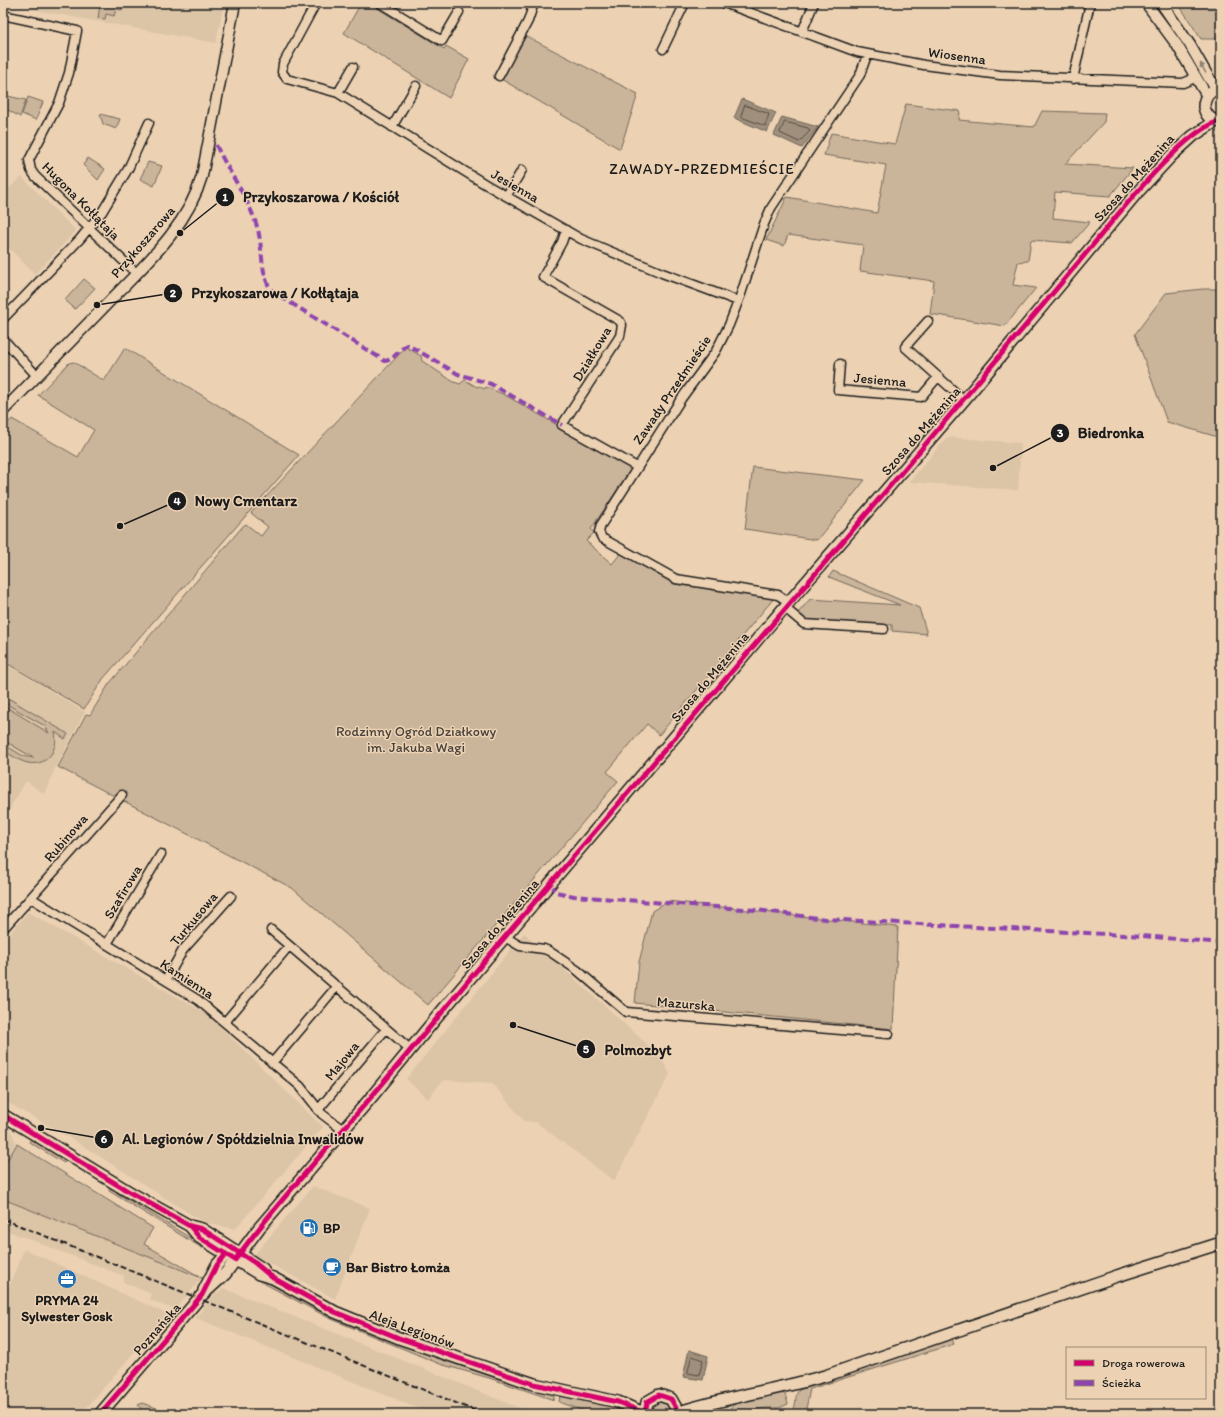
<svg xmlns="http://www.w3.org/2000/svg" width="1224" height="1417" viewBox="0 0 1224 1417" font-family="Itim,sans-serif">
<style>
.built{fill:#dcc4a7}
.green{fill:#cab49a;stroke:#73685b}
.water{fill:#a08f7c;stroke:#6b6156}
.lines{fill:none;stroke-linecap:round;stroke-linejoin:round}
.shore{stroke:#514a42;stroke-width:1}
.minor-casing{stroke:#1c1c1c;stroke-width:11}
.tertiary-casing{stroke:#1c1c1c;stroke-width:13}
.secondary-casing{stroke:#1c1c1c;stroke-width:14}
.minor{stroke:#ecd2b3;stroke-width:8}
.tertiary{stroke:#ecd2b3;stroke-width:10}
.secondary{stroke:#ecd2b3;stroke-width:11}
.rail{stroke:#1c1c1c;stroke-width:2;stroke-dasharray:6 3;stroke-linecap:butt}
.quiet{stroke:#8e44ad;stroke-width:4;stroke-dasharray:8 4;stroke-linecap:butt}
.cycleway-casing{stroke:#ecd2b3;stroke-width:8}
.cycleway{stroke:#d6006c;stroke-width:5}
.oneway{fill:#8e806f}
.labels{text-anchor:middle;dominant-baseline:central;stroke-width:3;stroke-linejoin:round;paint-order:stroke}
.street-label{font-size:14px;fill:#1c1c1c;stroke:#ecd2b3}
.park-label{font-size:14px;fill:#48423c;stroke:#ecd2b3}
.poi-label{font-size:14px;font-weight:bold;fill:#1c1c1c;stroke:#ecd2b3;text-anchor:start}
.neighbourhood-label{font-size:15px;letter-spacing:1px;fill:#1c1c1c;stroke:#ecd2b3}
.leader{fill:none;stroke:#1c1c1c;stroke-width:1.5}
.callout-dot{fill:#1c1c1c;stroke:#ecd2b3;stroke-width:1.5}
.mark-label{font-size:12px;text-anchor:middle;font-weight:bold;fill:#fff}
.callout-label{font-size:15px;text-anchor:middle;font-weight:bold;fill:#1c1c1c;stroke:#ecd2b3;stroke-width:3;stroke-linejoin:round;paint-order:stroke}
</style>
<rect width="100%" height="100%" fill="#ecd2b3"/>
<filter id="ink" filterUnits="userSpaceOnUse"><feTurbulence type="fractalNoise" baseFrequency=".025" numOctaves="2"/><feDisplacementMap in="SourceGraphic" scale="8" xChannelSelector="R" yChannelSelector="G"/><feConvolveMatrix kernelMatrix="1 2 1 2 8 2 1 2 1" color-interpolation-filters="sRGB"/></filter>
<g filter="url(#ink)">
<path class="built" d="M 30,3 L 224,3 L 216,43 L 29,9 Z
M 22,177 L 76,231 L 35,274 L 3,242 L 3,193 Z
M 947,437 L 1021,443 L 1018,490 L 909,482 Z
M 3,662 L 85,712 L 55,769 L 44,794 L 26,781 L 3,820 Z
M 28,912 L 207,1014 L 323,1127 L 235,1229 L 203,1222 L 77,1142 L 3,1100 L 3,942 Z
M 524,933 L 659,1055 L 670,1074 L 614,1181 L 536,1122 L 524,1121 L 492,1083 L 443,1080 L 428,1099 L 406,1079 Z
M 3,1115 L 17,1144 L 3,1167 Z
M 313,1186 L 370,1208 L 335,1299 L 254,1255 Z
M 3,1199 L 202,1278 L 177,1307 L 173,1309 L 150,1300 L 151,1294 L 123,1282 L 124,1276 L 3,1229 Z
M 24,1249 L 167,1314 L 81,1414 L 3,1414 L 3,1302 Z
M 223,1288 L 434,1373 L 534,1414 L 432,1414 L 196,1318 L 208,1301 Z"/>
<path class="green" d="M 106,3 L 124,3 L 122,10 L 116,9 L 114,16 L 106,14 L 105,19 L 98,18 L 100,5 L 105,6 Z
M 361,3 L 369,3 L 444,49 L 446,46 L 469,59 L 449,98 L 344,33 Z
M 1178,3 L 1221,3 L 1221,39 L 1201,39 Z
M 524,35 L 638,94 L 620,149 L 501,79 Z
M 3,95 L 26,100 L 20,117 L 3,107 Z
M 28,97 L 43,102 L 36,120 L 22,114 Z
M 906,104 L 960,111 L 959,120 L 1034,127 L 1042,111 L 1105,113 L 1104,122 L 1065,164 L 1133,168 L 1110,196 L 1055,192 L 1053,218 L 1090,222 L 1072,243 L 1031,240 L 1028,261 L 1018,262 L 1013,285 L 1036,288 L 1005,326 L 930,314 L 934,281 L 860,271 L 863,245 L 788,235 L 784,246 L 766,240 L 787,197 L 877,213 L 886,165 L 824,155 L 831,133 L 895,144 Z
M 100,114 L 120,119 L 116,129 L 103,124 Z
M 88,158 L 105,169 L 98,180 L 83,165 Z
M 148,162 L 162,166 L 154,186 L 140,179 Z
M 84,279 L 95,288 L 75,309 L 65,300 Z
M 1203,289 L 1221,289 L 1221,438 L 1167,422 L 1135,334 L 1166,293 Z
M 406,347 L 421,356 L 422,361 L 454,382 L 460,384 L 465,380 L 477,387 L 479,386 L 484,389 L 486,387 L 505,395 L 632,468 L 591,529 L 594,533 L 586,541 L 612,564 L 621,553 L 674,584 L 775,597 L 659,735 L 647,724 L 607,772 L 618,781 L 428,1005 L 292,888 L 58,767 L 86,714 L 90,715 L 109,684 L 243,526 L 246,524 L 261,536 L 268,527 L 251,513 Z
M 125,348 L 299,455 L 103,679 L 84,709 L 3,661 L 3,428 L 12,419 L 78,457 L 94,430 L 38,395 L 69,363 L 74,362 L 104,381 Z
M 753,467 L 865,480 L 817,540 L 745,529 Z
M 833,571 L 919,608 L 927,634 L 892,631 L 892,625 L 805,620 L 798,613 L 810,599 L 900,605 L 829,577 Z
M 3,695 L 68,734 L 65,739 L 55,732 C 59,749 47,767 28,763 C 19,761 11,755 3,750 L 3,744 L 23,756 L 34,758 L 3,740 L 3,705 L 49,733 L 45,726 L 3,702 Z
M 668,901 L 898,927 L 893,1029 L 635,1003 L 639,962 L 652,911 Z
M 32,1138 L 67,1160 L 64,1163 L 29,1142 Z
M 17,1144 L 153,1228 L 144,1244 L 202,1278 L 3,1199 L 3,1167 Z
M 109,1188 L 205,1247 L 202,1248 L 109,1191 Z
M 254,1274 L 330,1315 L 554,1395 L 554,1400 L 489,1378 L 440,1364 L 329,1318 L 254,1278 Z
M 952,1339 L 954,1344 L 810,1389 L 805,1414 L 790,1414 C 799,1405 793,1397 799,1390 Z
M 779,1393 L 785,1394 L 788,1404 L 779,1408 L 768,1408 L 757,1409 L 748,1414 L 732,1414 L 730,1409 C 735,1398 768,1395 779,1393 Z
M 560,1396 L 601,1403 L 627,1410 L 629,1414 L 593,1414 L 559,1402 Z
M 656,1401 L 666,1401 L 671,1410 L 670,1414 L 650,1414 L 651,1405 Z
M 142,1403 L 174,1414 L 145,1414 L 138,1405 Z"/>
<path class="water" d="M 742,99 L 776,113 L 767,132 L 734,118 Z
M 782,117 L 818,127 L 802,148 L 774,135 Z
M 689,1350 L 708,1356 L 703,1380 L 683,1377 Z"/>
<g class="lines">
<path class="shore" d="M 745,105 L 769,114 L 765,126 L 741,117 Z
M 785,122 L 808,128 L 810,131 L 799,142 L 780,133 Z
M 692,1356 L 703,1360 L 699,1375 L 688,1373 Z"/>
<g class="minor-casing">
<path id="minor" d="M 316,3 L 283,64 L 282,72 L 287,79 L 338,93 L 485,184 L 581,239 L 662,273 L 738,301
M 380,3 L 442,41 L 459,12
M 724,3 L 857,52 L 924,65 L 1000,75 L 1183,83 L 1195,78
M 3,15 L 77,31 L 69,73 L 59,103 L 29,160 L 31,170 L 35,176 L 136,273
M 802,32 L 814,3
M 663,49 L 685,3
M 499,76 L 528,21 L 534,3
M 1073,79 L 1090,3
M 338,93 L 353,67
M 392,127 L 416,86
M 507,195 L 522,170
M 566,230 L 562,242 L 543,277 L 620,321 L 622,325 L 620,336 L 562,425 L 637,467
M 3,319 L 80,239 L 102,212 L 128,169 L 149,123
M 928,321 L 905,347 L 964,400
M 3,339 L 37,376
M 840,364 L 838,390 L 921,397 L 938,377
M 789,602 L 778,595 L 676,579 L 602,538 L 599,532 L 601,525 L 681,399 L 716,351 L 729,325 L 741,294 L 764,224 L 771,208 L 860,75 L 867,55
M 785,608 L 804,624 L 884,629
M 31,898 L 198,1000 L 300,1086 L 322,1114 L 343,1130
M 3,929 L 122,795
M 271,930 L 410,1049
M 505,937 L 520,946 L 544,949 L 549,951 L 577,970 L 626,1012 L 889,1034
M 107,944 L 161,854
M 166,980 L 183,950 L 231,896
M 225,1022 L 289,946
M 272,1063 L 337,986
M 318,1110 L 386,1029"/>
</g>
<g class="tertiary-casing">
<path id="tertiary" d="M 1146,3 L 1177,45 L 1207,96
M 1161,3 L 1190,45 L 1210,80 L 1218,89
M 3,411 C 37,376 71,341 105,306 C 142,267 187,229 202,176 L 235,3"/>
</g>
<g class="secondary-casing">
<path id="secondary" d="M 1221,121 C 1211,121 1206,116 1204,107 C 1204,97 1210,89 1221,89
M 3,1115 L 131,1193 L 190,1226 L 202,1229 L 263,1269
M 190,1226 L 199,1237 L 226,1254 L 259,1274 L 273,1278 L 335,1312 L 399,1338 L 534,1384 L 618,1402 L 644,1413
M 204,1290 L 217,1265 L 230,1250
M 676,1413 C 725,1397 776,1390 825,1376 L 1117,1276 L 1221,1243
M 100,1414 L 202,1295 L 225,1274 L 259,1228 L 369,1100 L 437,1017 L 789,602 L 964,400 L 1135,195 L 1171,156 L 1193,136 L 1216,121
M 645,1414 L 647,1402 L 659,1395 L 671,1399 L 676,1408 L 676,1414"/>
</g>
<use href="#minor" class="minor"/>
<use href="#tertiary" class="tertiary"/>
<use href="#secondary" class="secondary"/>
<path class="rail" d="M 3,1219 L 483,1414"/>
<path class="quiet" d="M 216,145 C 229,173 250,200 258,230 C 263,248 260,278 273,292 L 385,361 C 395,360 399,348 408,345 L 458,374 L 491,384 L 562,425
M 550,883 L 556,892 L 574,896 L 756,910 L 825,919 L 1143,936 L 1221,943"/>
<g class="cycleway-casing">
<path id="cycleway" d="M 3,1115 L 131,1193 L 190,1226 L 202,1229 L 255,1263 L 273,1278 L 335,1312 L 399,1338 L 534,1384 L 618,1402 L 644,1413
M 190,1226 L 199,1237 L 235,1260 C 275,1205 322,1155 366,1103 C 409,1053 450,1002 493,951 C 666,747 842,545 1014,339 C 1039,310 1063,281 1087,252 C 1112,222 1186,126 1221,121
M 100,1414 L 202,1295 L 217,1265 L 226,1254
M 645,1414 L 647,1402 L 659,1395 L 671,1399 L 676,1408 L 676,1414"/>
</g>
<use href="#cycleway" class="cycleway"/>
</g>
<defs><path id="oneway-solid" d="M-6-.8H1V-3.2L6.5 0L1 3.2V.8H-6Z"/></defs>
<use class="oneway" href="#oneway-solid" transform="translate(1203 68) rotate(-119)"/>
</g>
<defs>
<g id="fuel-disc" transform="scale(1)"><circle r="9.5" fill="#1f6fb2" stroke="#ecd2b3"/><path d="M-5.5-6h7V0h2V4h1.3V-2.5L3-4.5l.8-.8L6-3V5H2.5V1h-1V6h-7ZM-4.2-4.7v3.2H.2V-4.7Z" fill="#fff"/></g>
<g id="cafe-disc" transform="scale(1)"><circle r="9.5" fill="#1f6fb2" stroke="#ecd2b3"/><path d="M-5.5-4.5H6V0H3Q3 3.5 0 3.5H-2.5Q-5.5 3.5-5.5 0ZM3-3.2v2h1.7v-2ZM-6 4.5H4V6H-6Z" fill="#fff"/></g>
<g id="office-disc" transform="scale(1)"><circle r="9.5" fill="#1f6fb2" stroke="#ecd2b3"/><path d="M-6-3h4V-5.5h4V-3h4V5H-6ZM-1-4.5V-3h2v-1.5ZM-6 0V1H6V0Z" fill="#fff"/></g>
</defs>
<g fill-rule="evenodd">
<use href="#fuel-disc" x="309" y="1228"/>
<use href="#cafe-disc" x="332" y="1267"/>
<use href="#office-disc" x="67" y="1279"/>
</g>
<g class="labels">
<g class="street-label">
<text transform="translate(957 56) rotate(8)">Wiosenna</text>
<text transform="translate(1134 178) rotate(-48)">Szosa do Mężenina</text>
<text transform="translate(515 186) rotate(30)">Jesienna</text>
<text transform="translate(81 201) rotate(45)">Hugona Kołłątaja</text>
<text transform="translate(143 242) rotate(-49)">Przykoszarowa</text>
<text transform="translate(592 354) rotate(-59)">Działkowa</text>
<text transform="translate(880 380) rotate(5)">Jesienna</text>
<text transform="translate(672 390) rotate(-56)">Zawady Przedmieście</text>
<text transform="translate(921 431) rotate(-49)">Szosa do Mężenina</text>
<text transform="translate(710 677) rotate(-50)">Szosa do Mężenina</text>
<text transform="translate(66 838) rotate(-49)">Rubinowa</text>
<text transform="translate(123 892) rotate(-59)">Szafirowa</text>
<text transform="translate(194 919) rotate(-50)">Turkusowa</text>
<text transform="translate(500 924) rotate(-50)">Szosa do Mężenina</text>
<text transform="translate(187 979) rotate(33)">Kamienna</text>
<text transform="translate(686 1004) rotate(5)">Mazurska</text>
<text transform="translate(342 1061) rotate(-51)">Majowa</text>
<text transform="translate(157 1329) rotate(-49)">Poznańska</text>
<text transform="translate(412 1329) rotate(20)">Aleja Legionów</text>
</g>
<g class="park-label">
<text x="416" y="731">Rodzinny Ogród Działkowy<tspan x="416" dy="16">im. Jakuba Wagi</tspan></text>
</g>
<g class="poi-label">
<text x="323" y="1228">BP</text>
<text x="346" y="1267">Bar Bistro Łomża</text>
<text x="67" y="1300" text-anchor="middle">PRYMA 24<tspan x="67" dy="16">Sylwester Gosk</tspan></text>
</g>
<g class="neighbourhood-label">
<text x="702" y="169">ZAWADY-PRZEDMIEŚCIE</text>
</g>
</g>
<path class="leader" d="M180 233L225 197M97 305L173 293M993 468L1060 433M120 526L177 501M513 1025L586 1049M41 1128L104 1139"/>
<g class="callout-dot">
<circle cx="180" cy="233" r="4"/>
<circle cx="97" cy="305" r="4"/>
<circle cx="993" cy="468" r="4"/>
<circle cx="120" cy="526" r="4"/>
<circle cx="513" cy="1025" r="4"/>
<circle cx="41" cy="1128" r="4"/>
<circle cx="225" cy="197" r="10"/>
<circle cx="173" cy="293" r="10"/>
<circle cx="1060" cy="433" r="10"/>
<circle cx="177" cy="501" r="10"/>
<circle cx="586" cy="1049" r="10"/>
<circle cx="104" cy="1139" r="10"/>
</g>
<g class="mark-label">
<text x="225" y="201">1</text>
<text x="173" y="297">2</text>
<text x="1060" y="437">3</text>
<text x="177" y="505">4</text>
<text x="586" y="1053">5</text>
<text x="104" y="1143">6</text>
</g>
<g class="callout-label">
<text x="321" y="202">Przykoszarowa / Kościół</text>
<text x="275" y="298">Przykoszarowa / Kołłątaja</text>
<text x="1111" y="438">Biedronka</text>
<text x="246" y="506">Nowy Cmentarz</text>
<text x="638" y="1055">Polmozbyt</text>
<text x="243" y="1144">Al. Legionów / Spółdzielnia Inwalidów</text>
</g>
<rect width="1224" height="1417" fill="none" stroke="#ecd2b3" stroke-width="16"/>
<rect x="8" y="8" width="1208" height="1401" fill="none" stroke="#1c1c1c" stroke-width="1.5" filter="url(#ink)"/>
<rect x="1066" y="1347" width="140" height="52" fill="#ecd2b3" stroke="#998977"/>
<rect x="1074" y="1360" width="20" height="6" fill="#d6006c" stroke="#998977"/>
<text x="1102" y="1367" font-size="12" fill="#1c1c1c">Droga rowerowa</text>
<rect x="1074" y="1380" width="20" height="6" fill="#8e44ad" stroke="#998977"/>
<text x="1102" y="1387" font-size="12" fill="#1c1c1c">Ścieżka</text>
</svg>
